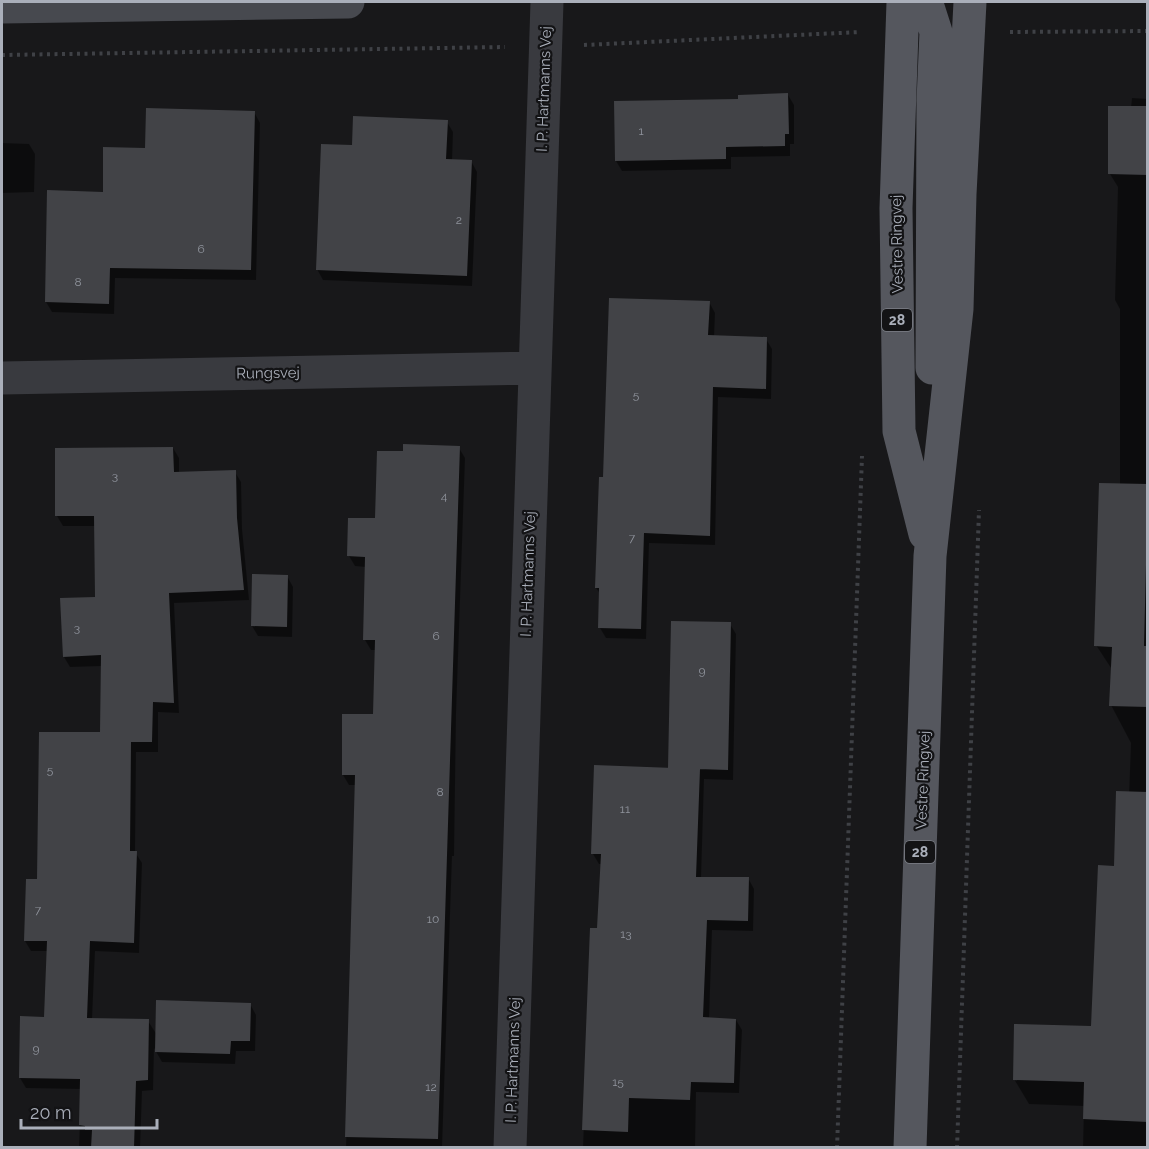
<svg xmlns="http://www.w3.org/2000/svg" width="1149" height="1149" viewBox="0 0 1149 1149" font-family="Raleway,sans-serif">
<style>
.shadow{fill:#0007}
.building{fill:#424347}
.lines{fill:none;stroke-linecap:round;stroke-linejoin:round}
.path{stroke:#3f4146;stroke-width:4;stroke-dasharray:3 4.5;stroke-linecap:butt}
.street{stroke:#393a3f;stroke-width:33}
.secondary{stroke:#47494f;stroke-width:33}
.primary{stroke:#55575e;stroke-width:33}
.labels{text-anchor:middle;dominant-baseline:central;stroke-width:4.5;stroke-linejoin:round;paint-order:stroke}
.number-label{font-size:12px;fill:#90949d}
.shield{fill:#131315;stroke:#7d8088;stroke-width:1.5}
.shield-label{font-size:14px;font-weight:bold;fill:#aaafba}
.street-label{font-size:15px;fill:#aaafba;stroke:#131315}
</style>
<rect width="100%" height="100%" fill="#18181a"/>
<path class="shadow" d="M 788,95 L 794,105 L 794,144 L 790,144 L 790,156 L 731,157 L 731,169 L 622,171 L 616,161 L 740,101 Z
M 1132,98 L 1148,99 L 1148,1148 L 1083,1148 L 1084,1106 L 1029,1104 L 1014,1079 L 1093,1027 L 1115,867 L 1128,824 L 1131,743 L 1111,705 L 1113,671 L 1096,645 L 1120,485 L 1120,309 L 1115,300 L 1118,187 L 1110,174 L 1109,107 L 1131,108 Z
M 254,112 L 260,123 L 256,280 L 115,278 L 114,314 L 52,312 L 46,302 L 105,193 Z
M 447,122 L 453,132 L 452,161 L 471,161 L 477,172 L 472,286 L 323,280 L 317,269 L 354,147 Z
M 2,143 L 29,144 L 35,154 L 34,192 L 2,193 Z
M 709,302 L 715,313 L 714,337 L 766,339 L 772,349 L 771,399 L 718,397 L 715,545 L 649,543 L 646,639 L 606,638 L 600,628 L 601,595 L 596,588 L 604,479 Z
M 173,448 L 179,458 L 179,473 L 235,472 L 241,482 L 242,529 L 249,600 L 174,603 L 179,713 L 158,712 L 158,752 L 136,752 L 135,852 L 142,863 L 139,953 L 95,951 L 92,1019 L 148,1021 L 157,1035 L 250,1004 L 256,1015 L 255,1051 L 236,1051 L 235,1064 L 162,1062 L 154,1048 L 153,1090 L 142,1091 L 140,1148 L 79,1148 L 81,1089 L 26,1088 L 20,1078 L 46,1018 L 49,951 L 31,951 L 25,941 L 39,881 L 101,734 L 102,666 L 70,667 L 64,657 L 96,598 L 96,526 L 63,526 L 57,516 Z
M 459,448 L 465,458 L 456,714 L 454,856 L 452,856 L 442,1148 L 346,1148 L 357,785 L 349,785 L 343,775 L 374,716 L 376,650 L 371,650 L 365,640 L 366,567 L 355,566 L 349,556 L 376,519 L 404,452 Z
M 287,576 L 293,587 L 292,637 L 258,636 L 252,626 Z
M 730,624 L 736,634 L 733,780 L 704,779 L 701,878 L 748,878 L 754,889 L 753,931 L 712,930 L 709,1019 L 736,1020 L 742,1030 L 739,1093 L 696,1092 L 695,1148 L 583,1148 L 591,930 L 599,929 L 602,864 L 599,864 L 593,854 L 671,770 Z"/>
<path class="building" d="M 788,93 L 789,134 L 785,134 L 785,146 L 726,147 L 726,159 L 615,161 L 614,101 L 738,99 L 738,95 Z
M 1108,106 L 1148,106 L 1148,175 L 1108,174 Z
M 146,108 L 255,111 L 251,270 L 110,268 L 109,304 L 45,302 L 47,190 L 103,192 L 103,147 L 145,148 Z
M 353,116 L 448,120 L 446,159 L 472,160 L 467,276 L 316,270 L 321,144 L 352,145 Z
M 609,298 L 710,301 L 708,335 L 767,337 L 766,389 L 713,387 L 710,536 L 644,533 L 641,629 L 598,628 L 599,588 L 595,588 L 599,477 L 603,477 Z
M 403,444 L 460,446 L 438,1139 L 345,1137 L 355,775 L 342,775 L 342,714 L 373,714 L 375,640 L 363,640 L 365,557 L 347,556 L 348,518 L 375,518 L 377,451 L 403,451 Z
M 173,447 L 174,472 L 236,470 L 237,518 L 244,590 L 169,593 L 174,703 L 153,702 L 152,742 L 131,742 L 130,851 L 137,851 L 134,943 L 90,941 L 87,1018 L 149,1019 L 148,1080 L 136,1081 L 134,1148 L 91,1148 L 92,1130 L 85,1130 L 85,1126 L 79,1125 L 80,1079 L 19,1078 L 20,1016 L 44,1017 L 47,941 L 24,941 L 26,879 L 37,879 L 39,732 L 100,732 L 101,655 L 63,657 L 60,598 L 95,597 L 94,516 L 55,516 L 55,448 Z
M 1099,483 L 1148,484 L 1144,646 L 1148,646 L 1148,707 L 1109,706 L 1112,647 L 1094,646 Z
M 252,574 L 288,575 L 287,627 L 251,626 Z
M 671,621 L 731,622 L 728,770 L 668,768 Z
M 594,765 L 700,769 L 696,877 L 749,877 L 748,921 L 707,920 L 703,1017 L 736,1019 L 734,1083 L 691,1082 L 690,1100 L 629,1098 L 628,1132 L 582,1130 L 590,928 L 597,928 L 601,854 L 591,854 Z
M 1116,791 L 1148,792 L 1148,1122 L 1083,1119 L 1084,1082 L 1013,1080 L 1014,1024 L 1091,1026 L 1098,865 L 1114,866 Z
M 156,1000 L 251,1003 L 250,1041 L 231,1041 L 230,1054 L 155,1052 Z"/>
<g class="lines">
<path class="path" d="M 1010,32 L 1148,31
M 584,45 L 861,32
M 2,55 L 505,47
M 837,1148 L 862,456
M 957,1148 L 979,510"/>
<path class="street" d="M 2,378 L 534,368
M 510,1148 L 547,2"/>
<path class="secondary" d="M 2,7 L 348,2"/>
<path class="primary" d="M 903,2 L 896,208 L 899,431 L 925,534
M 920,2 L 928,7 L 936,32 L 933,101 L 932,368
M 910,1148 L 930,556 L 957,309 L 960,194 L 970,2"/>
</g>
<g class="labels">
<g class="number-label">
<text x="641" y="131">1</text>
<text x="459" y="220">2</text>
<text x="201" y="249">6</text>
<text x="78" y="282">8</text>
<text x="636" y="395">5</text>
<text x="115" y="476">3</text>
<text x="444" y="496">4</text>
<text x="632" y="538">7</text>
<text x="77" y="628">3</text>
<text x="436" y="636">6</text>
<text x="702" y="671">9</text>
<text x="50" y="770">5</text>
<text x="440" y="792">8</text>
<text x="625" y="809">11</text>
<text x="38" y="910">7</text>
<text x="433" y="919">10</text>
<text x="626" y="934">13</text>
<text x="36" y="1049">9</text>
<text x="618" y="1082">15</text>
<text x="431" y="1087">12</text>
</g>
<g class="shield">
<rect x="882" y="309" width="30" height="22" rx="4.5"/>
<rect x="905" y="841" width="30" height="22" rx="4.5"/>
</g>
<g class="shield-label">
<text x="897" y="320">28</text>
<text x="920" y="852">28</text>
</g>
<g class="street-label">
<text transform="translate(544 89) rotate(-88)">I. P. Hartmanns Vej</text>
<text transform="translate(897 244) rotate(-91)">Vestre Ringvej</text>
<text transform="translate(268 373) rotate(-1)">Rungsvej</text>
<text transform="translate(528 574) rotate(-88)">I. P. Hartmanns Vej</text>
<text transform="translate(923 780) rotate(-88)">Vestre Ringvej</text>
<text transform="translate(513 1060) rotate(-88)">I. P. Hartmanns Vej</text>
</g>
</g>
<rect width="1149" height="1149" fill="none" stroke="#aaafba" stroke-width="6"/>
<path d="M21 1119v9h136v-9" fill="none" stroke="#aaafba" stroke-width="3"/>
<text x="30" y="1119" font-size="18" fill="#aaafba" stroke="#131315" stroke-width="4.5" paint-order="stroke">20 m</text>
</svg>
